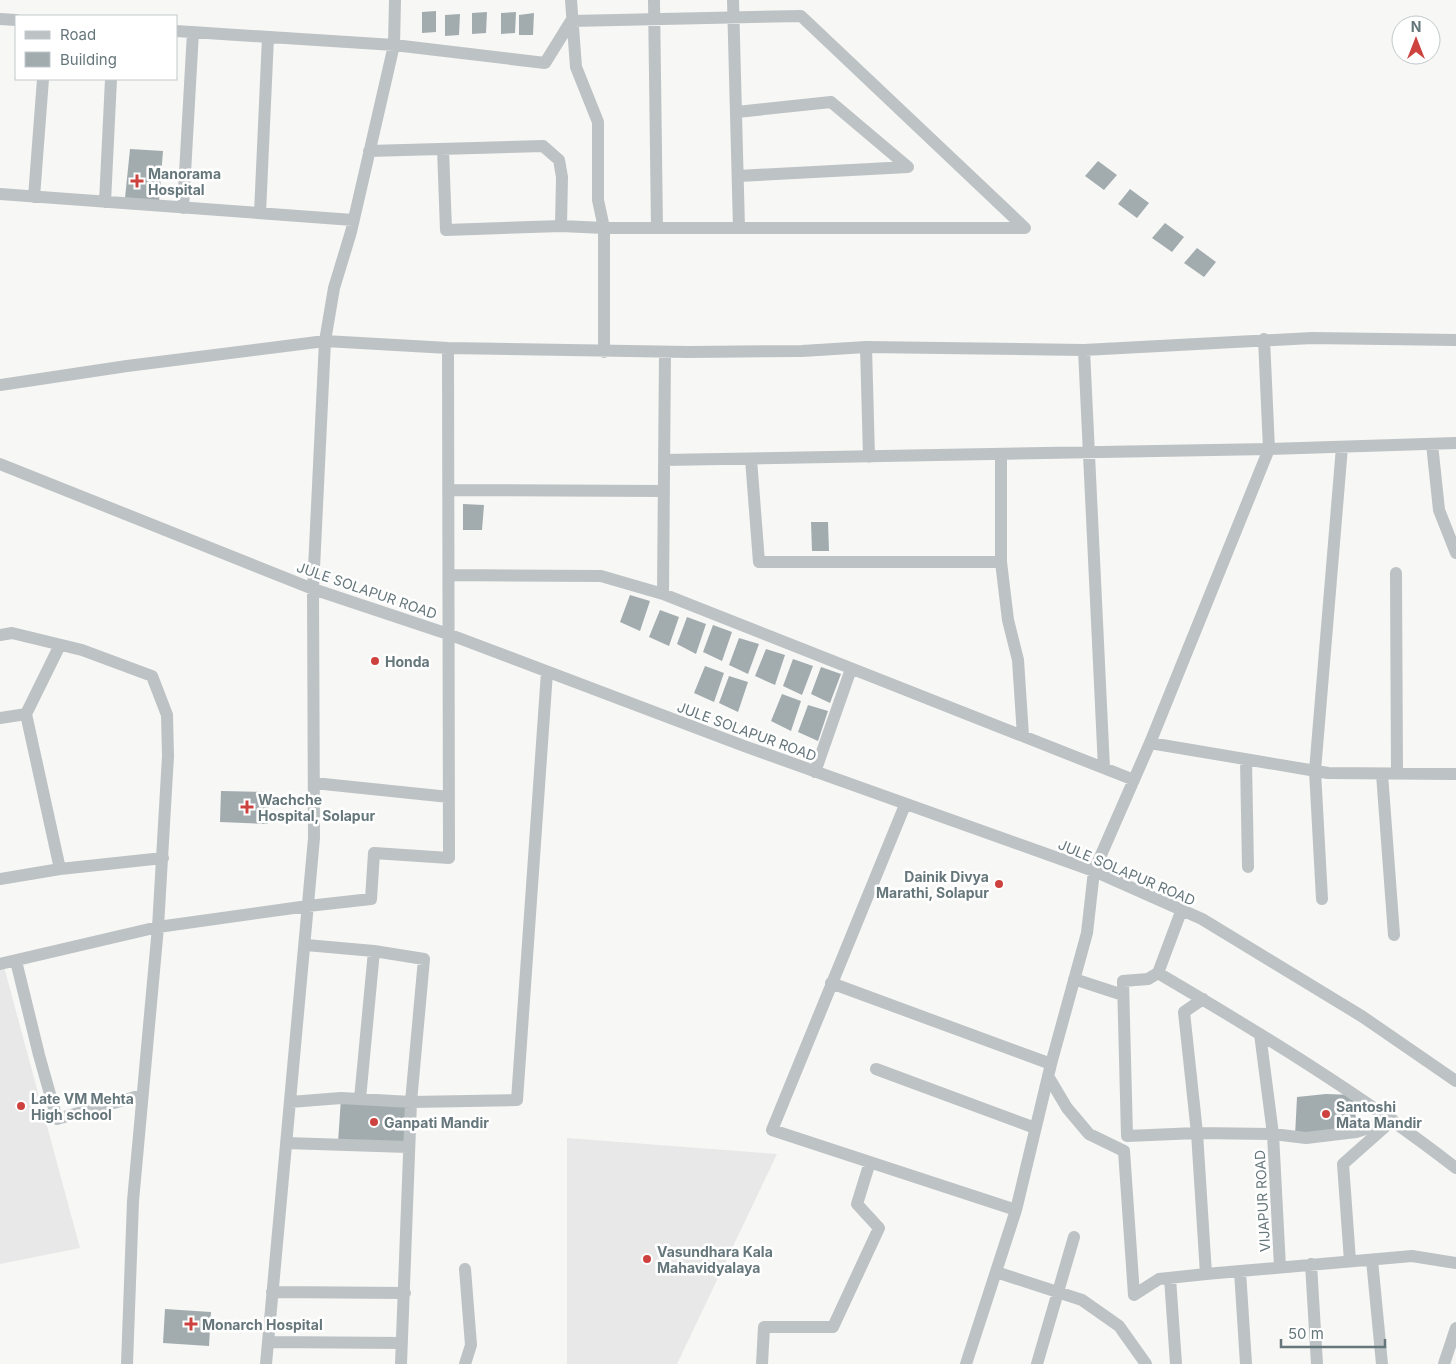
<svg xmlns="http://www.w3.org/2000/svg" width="1456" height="1364" viewBox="0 0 1456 1364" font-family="Inter,sans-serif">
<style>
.built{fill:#e8e8e8}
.building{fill:#a2acaf}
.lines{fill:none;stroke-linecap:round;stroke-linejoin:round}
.minor{stroke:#bdc2c4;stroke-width:12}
.poi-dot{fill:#cd423e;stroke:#fff;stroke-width:2}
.labels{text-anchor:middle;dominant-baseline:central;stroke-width:5;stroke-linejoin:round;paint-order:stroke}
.poi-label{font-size:14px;font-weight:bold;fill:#66777c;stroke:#fff;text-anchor:start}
.street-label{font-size:14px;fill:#66777c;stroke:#fff}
</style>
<rect width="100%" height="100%" fill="#f7f7f5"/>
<path class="built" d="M 3,963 L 80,1248 L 0,1264 L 0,964 Z
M 567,1138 L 777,1154 L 677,1364 L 567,1364 Z"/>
<path class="building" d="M 436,11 L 436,32 L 422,33 L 422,12 Z
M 487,12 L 486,33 L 472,34 L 472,13 Z
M 516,12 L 515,33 L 501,34 L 501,13 Z
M 534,13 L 533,35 L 519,35 L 519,15 Z
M 460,14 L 459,35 L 445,36 L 445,15 Z
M 130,149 L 163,151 L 159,201 L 125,198 Z
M 1098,161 L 1117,175 L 1104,190 L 1085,176 Z
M 1130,189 L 1149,203 L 1137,218 L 1118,204 Z
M 1165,223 L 1184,237 L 1172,252 L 1152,238 Z
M 1197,248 L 1216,262 L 1204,277 L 1184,263 Z
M 463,504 L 484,505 L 482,530 L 463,530 Z
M 811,522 L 828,522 L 829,551 L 812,551 Z
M 630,595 L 650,601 L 640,631 L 620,622 Z
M 660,610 L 679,617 L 669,646 L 649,637 Z
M 687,617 L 706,624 L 696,654 L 677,644 Z
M 713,625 L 732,632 L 722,661 L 703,652 Z
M 739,638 L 759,644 L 748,674 L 729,665 Z
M 766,649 L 785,655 L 775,685 L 755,676 Z
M 793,659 L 813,666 L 802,695 L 783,686 Z
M 705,666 L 724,673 L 714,702 L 694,693 Z
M 821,667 L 841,674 L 830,703 L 811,694 Z
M 729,676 L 748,682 L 738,712 L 719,703 Z
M 782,694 L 801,701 L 791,731 L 771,721 Z
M 808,705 L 828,711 L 818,741 L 798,732 Z
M 221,791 L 269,792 L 268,824 L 220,822 Z
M 1326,1094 L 1355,1095 L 1356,1132 L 1295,1136 L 1297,1097 Z
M 341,1098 L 411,1102 L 408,1147 L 338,1143 Z
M 165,1309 L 211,1312 L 209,1346 L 163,1343 Z"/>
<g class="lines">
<path class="minor" d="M 571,0 L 576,67 L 598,122 L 598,200 L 604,228 L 604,352
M 654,0 L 657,228
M 733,0 L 739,228
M 0,19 L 16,20
M 176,31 L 394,45 L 545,63 L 571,21 L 801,16 L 1025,228 L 604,228 L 561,226 L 446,230 L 443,149
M 737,112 L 831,102 L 908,167 L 738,176
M 369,151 L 543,146 L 559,160 L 562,177 L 561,226
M 0,194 L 353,220
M 34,197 L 43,79
M 105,202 L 111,79
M 183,208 L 193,32
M 260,213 L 268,37
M 866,347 L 869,457
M 1084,350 L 1104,768
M 665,352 L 663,594 L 1134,780
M 0,385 L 127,366 L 325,341 L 448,348 L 689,352 L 802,351 L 866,347 L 1084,350 L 1312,338 L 1456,340
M 1432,444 L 1439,510 L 1456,553
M 1001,454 L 1001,562 L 1008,620 L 1018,660 L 1023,736
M 751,459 L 759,562 L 1001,562
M 664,460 L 1269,449 L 1456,443
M 0,464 L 313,589 L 448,634 L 744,746 L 1094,871 L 1202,919 L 1363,1017 L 1456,1081
M 450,490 L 663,491
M 1396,573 L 1397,774
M 449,575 L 601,576 L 663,594
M 0,635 L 12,633 L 82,650 L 152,676 L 167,715 L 168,756 L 158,927 L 133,1201 L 127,1364
M 0,718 L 26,714
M 1150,743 L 1328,773 L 1456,774
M 1246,760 L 1248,867
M 815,772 L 851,669
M 1382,774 L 1394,935
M 314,783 L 449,797
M 905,805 L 772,1130 L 1016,1210
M 60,869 L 26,714 L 60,645
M 0,879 L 60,869 L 163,858
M 1322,899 L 1315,771 L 1342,447
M 1182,909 L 1158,973 C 1260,1033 1362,1095 1456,1168
M 306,945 L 374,951 L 424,959 L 411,1102 L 401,1364
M 16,961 L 39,1055 L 57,1119 L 142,1095
M 0,964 L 158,927 L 308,906 L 371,899 L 374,853 L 449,858 L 448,348
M 1158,973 L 1148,979 L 1123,981 L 1127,1136 L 1197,1133 L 1273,1134 L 1306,1138 L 1356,1132 L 1393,1120
M 1074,979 L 1123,995
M 831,983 L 1051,1064
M 1203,999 L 1184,1012 L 1197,1133 L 1206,1274
M 1260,1034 L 1273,1134 L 1280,1267
M 876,1069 L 1035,1128
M 1048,1076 L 1067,1108 L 1089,1134 L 1124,1151 L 1134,1295 L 1159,1279 L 1206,1274 L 1412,1256 L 1456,1263
M 360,1099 L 374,951
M 290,1102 L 341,1098 L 411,1102 L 517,1100 L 547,672
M 286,1143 L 408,1147
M 1372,1260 L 1382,1364
M 1350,1261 L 1343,1164 L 1387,1125
M 1311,1264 L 1317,1364
M 1240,1271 L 1246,1364
M 996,1272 L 1082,1300 L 1119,1326 L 1146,1364
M 1170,1278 L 1176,1364
M 272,1292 L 405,1293
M 268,1342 L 402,1343
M 266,1364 L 314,838 L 313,589 L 325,341 L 334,288 L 351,232 L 394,45 L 395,0
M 465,1364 L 471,1345 L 465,1269
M 762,1364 L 764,1327 L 833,1327 L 879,1228 L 857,1204 L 870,1162
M 966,1364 L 1016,1210 L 1051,1064 L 1087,933 L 1094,871 L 1150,743 L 1269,449 L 1264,339
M 1037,1364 L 1074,1237
M 1444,1364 L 1456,1328"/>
</g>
<g class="poi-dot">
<path d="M134.5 173.5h5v5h5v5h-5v5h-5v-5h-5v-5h5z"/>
<circle cx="375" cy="661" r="5"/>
<path d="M244.5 799.5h5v5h5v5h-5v5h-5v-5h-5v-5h5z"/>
<circle cx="999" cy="884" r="5"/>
<circle cx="21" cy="1106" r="5"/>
<circle cx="1326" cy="1114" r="5"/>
<circle cx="374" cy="1122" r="5"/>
<circle cx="647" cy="1259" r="5"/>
<path d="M188.5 1316.5h5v5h5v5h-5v5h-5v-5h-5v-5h5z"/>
</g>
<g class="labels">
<g class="poi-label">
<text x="148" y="173">Manorama<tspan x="148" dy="16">Hospital</tspan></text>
<text x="385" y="661">Honda</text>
<text x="258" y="799">Wachche<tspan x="258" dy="16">Hospital, Solapur</tspan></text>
<text x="989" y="876" text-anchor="end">Dainik Divya<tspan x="989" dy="16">Marathi, Solapur</tspan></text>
<text x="31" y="1098">Late VM Mehta<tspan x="31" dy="16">High school</tspan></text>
<text x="1336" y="1106">Santoshi<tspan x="1336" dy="16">Mata Mandir</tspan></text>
<text x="384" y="1122">Ganpati Mandir</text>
<text x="657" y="1251">Vasundhara Kala<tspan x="657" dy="16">Mahavidyalaya</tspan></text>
<text x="202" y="1324">Monarch Hospital</text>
</g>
<g class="street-label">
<text transform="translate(367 590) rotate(19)">JULE SOLAPUR ROAD</text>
<text transform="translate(747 731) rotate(20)">JULE SOLAPUR ROAD</text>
<text transform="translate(1127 872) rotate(23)">JULE SOLAPUR ROAD</text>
<text transform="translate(1262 1201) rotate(-93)">VIJAPUR ROAD</text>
</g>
</g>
<rect x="15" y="15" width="162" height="65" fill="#ffffff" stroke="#c2c9cb"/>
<rect x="25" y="31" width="25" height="8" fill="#bdc2c4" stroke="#c2c9cb"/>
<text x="60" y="40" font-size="15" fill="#66777c">Road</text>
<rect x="25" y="52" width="25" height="15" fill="#a2acaf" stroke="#c2c9cb"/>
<text x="60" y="65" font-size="15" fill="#66777c">Building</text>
<g transform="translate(1416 40)"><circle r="24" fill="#ffffff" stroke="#c2c9cb"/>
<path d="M0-4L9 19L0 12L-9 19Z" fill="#cd423e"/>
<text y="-8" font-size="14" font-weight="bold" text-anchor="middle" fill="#66777c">N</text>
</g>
<path d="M1281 1339v8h104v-8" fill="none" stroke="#66777c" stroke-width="2.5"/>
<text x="1288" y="1339" font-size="15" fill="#66777c" stroke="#ffffff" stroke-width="4" paint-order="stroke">50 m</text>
</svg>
